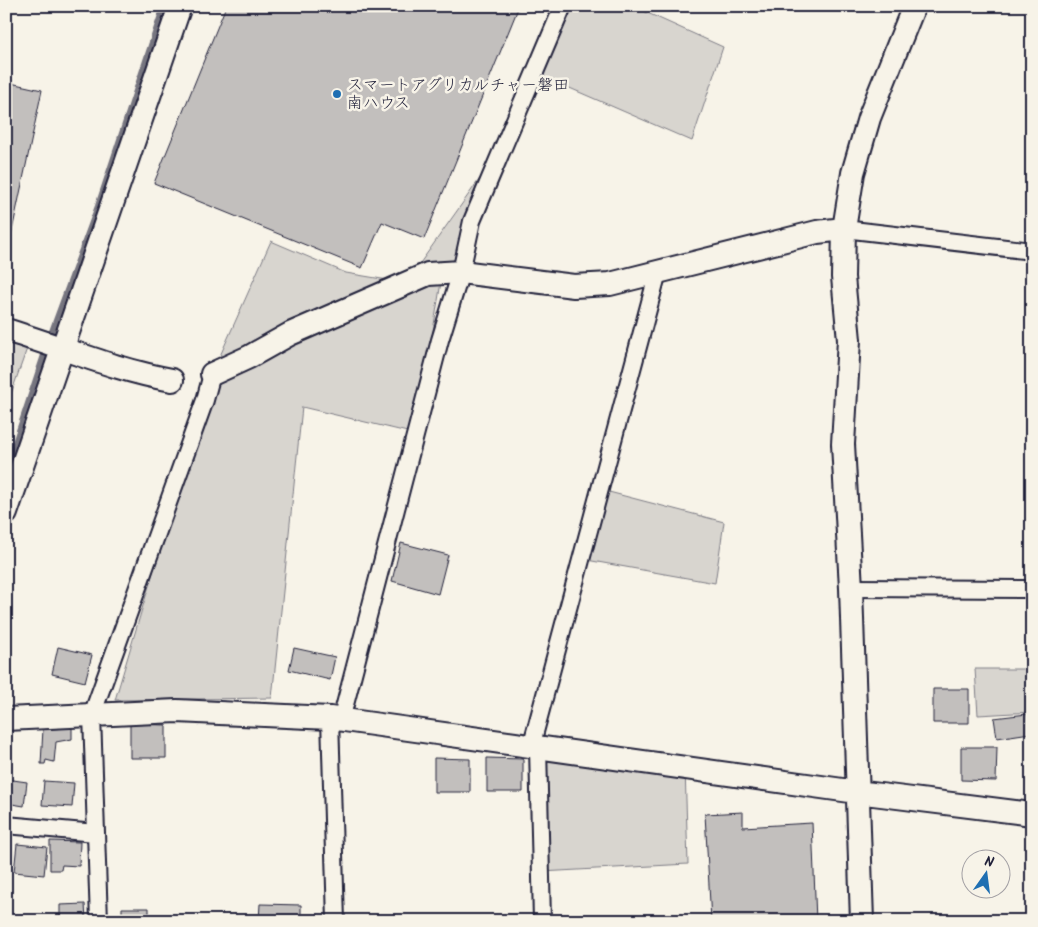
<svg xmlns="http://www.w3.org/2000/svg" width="1038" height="927" viewBox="0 0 1038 927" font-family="Kalam,'Klee One',sans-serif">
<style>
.green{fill:#d8d5cf;stroke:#7d7c85}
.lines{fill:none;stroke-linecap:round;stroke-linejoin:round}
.stream{stroke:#76747f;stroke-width:6}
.building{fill:#c2bfbd;stroke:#22223b}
.street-casing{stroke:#22223b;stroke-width:20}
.secondary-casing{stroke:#22223b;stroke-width:26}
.street{stroke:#f7f3e8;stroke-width:16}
.secondary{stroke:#f7f3e8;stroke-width:22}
.poi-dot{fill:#1f6fb2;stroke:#f7f3e8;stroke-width:2}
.labels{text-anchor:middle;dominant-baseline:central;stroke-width:5;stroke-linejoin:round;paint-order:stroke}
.poi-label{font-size:16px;fill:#22223b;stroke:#f7f3e8;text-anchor:start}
</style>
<rect width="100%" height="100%" fill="#f7f3e8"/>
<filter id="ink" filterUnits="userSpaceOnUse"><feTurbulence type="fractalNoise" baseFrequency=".02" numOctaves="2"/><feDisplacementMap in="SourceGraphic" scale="10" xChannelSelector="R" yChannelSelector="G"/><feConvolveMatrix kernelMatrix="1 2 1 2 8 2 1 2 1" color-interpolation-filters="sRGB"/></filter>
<g filter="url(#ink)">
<path class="green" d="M 563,6 L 632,6 L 723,47 L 692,141 L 535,73 Z
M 505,143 L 461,272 L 442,276 L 416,434 L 302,407 L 272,698 L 115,700 L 212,374 L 271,241 L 346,273 L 406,283 Z
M 6,330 L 31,337 L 6,408 Z
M 609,492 L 724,522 L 715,583 L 581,559 Z
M 975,669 L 1032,669 L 1032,712 L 978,715 Z
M 538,747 L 685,768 L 688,864 L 541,872 Z"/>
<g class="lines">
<path class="stream" d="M 6,470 L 51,334 L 98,206 L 164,6"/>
</g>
<path class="building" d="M 226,6 L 519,6 L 424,239 L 382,222 L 362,268 L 154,183 Z
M 6,82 L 42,90 L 6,259 Z
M 401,543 L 448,555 L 438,594 L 392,581 Z
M 58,647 L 92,655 L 85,682 L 52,674 Z
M 294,648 L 335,657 L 330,680 L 289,670 Z
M 933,689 L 969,689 L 969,723 L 933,723 Z
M 1027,714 L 1030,733 L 997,738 L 994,718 Z
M 130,724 L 166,725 L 166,758 L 130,758 Z
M 72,728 L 72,739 L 56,742 L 54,762 L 46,760 L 45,764 L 41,764 L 43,729 Z
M 961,747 L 997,747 L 996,781 L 961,780 Z
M 434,758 L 470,759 L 470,792 L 434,792 Z
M 487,758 L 523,759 L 523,792 L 487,792 Z
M 6,779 L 27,782 L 24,806 L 6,803 Z
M 44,781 L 74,783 L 72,807 L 42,805 Z
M 743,812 L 743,827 L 812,823 L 816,921 L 711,921 L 705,814 Z
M 50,841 L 80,842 L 79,866 L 62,865 L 61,870 L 50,870 Z
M 17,844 L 47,847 L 44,875 L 14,872 Z
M 85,904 L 86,921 L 60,921 L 60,905 Z
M 260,904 L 301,905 L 301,921 L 259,921 Z
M 122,908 L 149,908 L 149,921 L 122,921 Z"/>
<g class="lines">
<g class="street-casing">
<path id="street" d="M 844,229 L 1032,251
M 851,588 L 1032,589
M 330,718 L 336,921
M 341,720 L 440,340 L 461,272 L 472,221 L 563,6
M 531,747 L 658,272
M 538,747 L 542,921
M 6,825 L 96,833
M 99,921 L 92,715 L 205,400 L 212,374"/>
</g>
<g class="secondary-casing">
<path id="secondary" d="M 6,330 C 62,347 115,370 172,380
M 212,374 L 249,357 L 290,334 L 428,274 L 461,272 L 574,286 L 610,284 L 817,232 L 844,229
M 6,513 L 180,6
M 6,719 L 177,711 L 330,718 L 857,792 L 1032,814
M 862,921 L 851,588 L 843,444 L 849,340 L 843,277 L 844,229 L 853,173 L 869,118 L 914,6"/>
</g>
<use href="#street" class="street"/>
<use href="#secondary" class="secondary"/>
</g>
</g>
<circle class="poi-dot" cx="337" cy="94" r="5"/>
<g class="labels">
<g class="poi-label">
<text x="347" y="85">スマートアグリカルチャー磐田<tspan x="347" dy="18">南ハウス</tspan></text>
</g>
</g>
<rect width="1038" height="927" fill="none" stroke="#f7f3e8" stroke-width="25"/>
<rect x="12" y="12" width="1013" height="902" fill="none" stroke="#22223b" stroke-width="2" filter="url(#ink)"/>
<g transform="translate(986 874) rotate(14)"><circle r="24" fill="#f7f3e8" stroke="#a29fa3"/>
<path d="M0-4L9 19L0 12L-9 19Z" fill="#1f6fb2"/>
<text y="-8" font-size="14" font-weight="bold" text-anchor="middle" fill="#22223b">N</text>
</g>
</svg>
